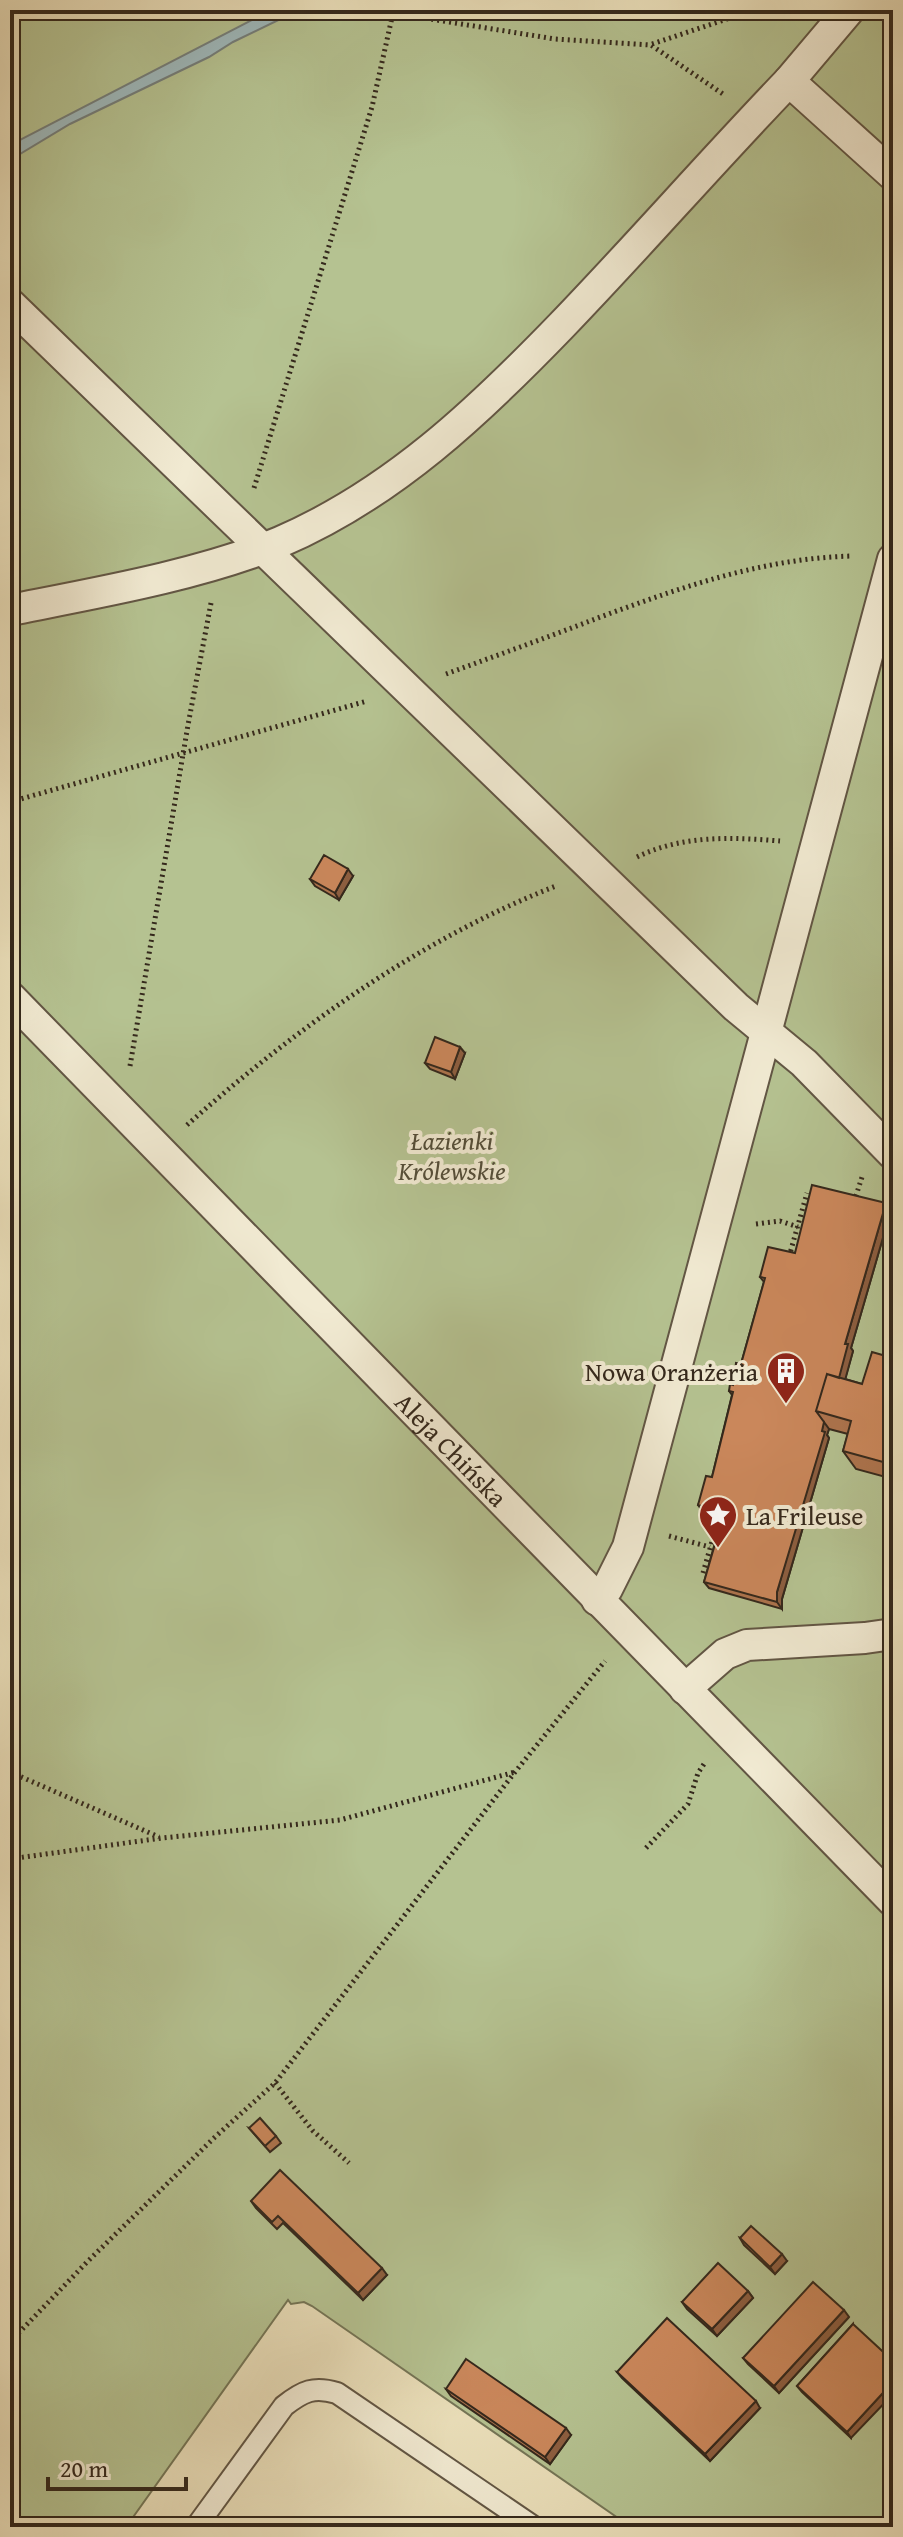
<svg xmlns="http://www.w3.org/2000/svg" width="903" height="2537" viewBox="0 0 903 2537" font-family="'Gentium Book Plus',serif">
<style>
.green{fill:#b5c291;stroke:#747556;stroke-width:2}
.water{fill:#9eb9bc;stroke:#747f7c;stroke-width:2}
.lines{fill:none;stroke-linecap:round;stroke-linejoin:round}
.service-casing{stroke:#625644;stroke-width:24}
.pedestrian-casing{stroke:#625644;stroke-width:34}
.path{stroke:#34281c;stroke-width:5;stroke-dasharray:2 4;stroke-linecap:butt}
.service{stroke:#f1ead2;stroke-width:20}
.pedestrian{stroke:#f1ead2;stroke-width:30}
.wall{fill:#ae744e;stroke:#34281c;stroke-width:2}
.shaded-wall{fill:#8d5e40;stroke:#34281c;stroke-width:2}
.building{fill:#ca875b;stroke:#34281c;stroke-width:2}
.labels{text-anchor:middle;dominant-baseline:central;stroke-width:8;stroke-linejoin:round;paint-order:stroke}
.park-label{font-size:26px;font-style:italic;fill:#544e39;stroke:#f1ead2}
.poi-label{font-size:26px;fill:#34281c;stroke:#f1ead2;text-anchor:end}
.street-label{font-size:26px;fill:#34281c;stroke:#f1ead2}
</style>
<rect width="100%" height="100%" fill="#eadfba"/>
<filter id="stains"><feTurbulence type="fractalNoise" baseFrequency=".0025" numOctaves="4"/><feColorMatrix values="0 0 0 0 .2 0 0 0 0 .09 0 0 0 0 .02 0 0 0 .5 -.17"/></filter>
<radialGradient id="worn" r=".72"><stop offset=".6" stop-color="#630" stop-opacity="0"/><stop offset="1" stop-color="#630" stop-opacity=".3"/></radialGradient>
<path class="green" d="M 10,10 L 893,10 L 893,2527 L 631,2527 L 312,2306 L 304,2302 L 291,2304 L 288,2300 L 126,2527 L 10,2527 Z"/>
<path class="water" d="M 271,10 L 299,10 L 233,42 L 209,57 L 70,124 L 10,160 L 10,145 Z"/>
<g class="lines">
<g class="service-casing">
<path id="service" d="M 196,2527 L 284,2406 C 303,2391 314,2386 337,2393 L 534,2527"/>
</g>
<g class="pedestrian-casing">
<g id="pedestrian">
<path d="M 849,10 L 789,81 L 893,175"/>
<path d="M 10,304 L 736,1007 L 804,1063 L 893,1154"/>
<path d="M 10,610 C 96,593 200,575 280,542 C 392,494 479,411 562,325 C 639,245 712,161 789,81"/>
<path id="s1" d="M 10,997 L 893,1901"/>
<path d="M 597,1600 L 607,1589 L 628,1547 L 893,559"/>
<path d="M 685,1689 L 725,1654 L 747,1645 L 865,1638 L 893,1634"/>
</g>
</g>
<path class="path" d="M 392,10 L 393,13 L 555,39 L 651,45 L 723,94
M 652,44 L 754,10
M 254,488 L 372,107 L 393,13
M 446,674 C 498,655 551,636 603,616 C 685,586 765,558 853,556
M 10,802 L 367,701
M 637,857 C 682,835 731,837 780,841
M 130,1066 L 188,725 L 211,603
M 187,1125 C 295,1029 420,939 556,886
M 854,1202 L 862,1177
M 756,1224 L 780,1221 L 798,1227
M 789,1257 L 807,1193
M 713,1376 L 738,1383
M 669,1536 L 710,1547
M 703,1573 L 719,1517
M 10,1772 L 159,1837
M 646,1848 L 688,1804 L 698,1773 L 706,1761
M 10,1859 L 162,1838 L 340,1820 L 515,1772
M 275,2083 L 313,2131 L 349,2163
M 10,2342 L 87,2262 L 215,2137 L 275,2083 L 515,1772 L 605,1661"/>
<use href="#service" class="service"/>
<use href="#pedestrian" class="pedestrian"/>
</g>
<path class="wall" d="M 353,876 L 339,900 L 315,886 L 310,879 Z
M 465,1053 L 455,1079 L 430,1069 L 425,1063 Z
M 886,1203 L 891,1210 L 851,1348 L 853,1351 L 845,1379 L 862,1384 L 893,1358 L 893,1479 L 856,1469 L 843,1451 L 848,1434 L 829,1429 L 827,1435 L 829,1438 L 782,1599 L 782,1609 L 709,1588 L 704,1582 L 722,1518 L 703,1512 L 698,1505 L 712,1477 L 732,1395 L 729,1391 L 733,1385 L 741,1364 L 764,1282 L 760,1277 L 795,1253 Z
M 249,2128 L 276,2136 L 281,2143 L 270,2152 Z
M 251,2201 L 387,2275 L 363,2300 L 283,2223 L 277,2229 L 256,2208 Z
M 740,2238 L 787,2261 L 775,2274 L 744,2245 Z
M 748,2291 L 753,2298 L 717,2336 L 687,2309 L 682,2302 Z
M 849,2317 L 779,2393 L 748,2364 L 743,2358 Z
M 853,2324 L 851,2438 L 802,2392 L 797,2386 Z
M 617,2372 L 760,2408 L 710,2461 L 622,2378 Z
M 446,2389 L 571,2435 L 550,2464 L 451,2396 Z"/>
<path class="shaded-wall" d="M 348,869 L 353,876 L 339,900 L 335,893 Z
M 460,1047 L 465,1053 L 455,1079 L 451,1072 Z
M 886,1203 L 891,1210 L 851,1348 L 853,1351 L 844,1384 L 827,1414 L 845,1344 Z
M 824,1422 L 829,1429 L 827,1435 L 829,1438 L 782,1599 L 782,1609 L 777,1602 L 777,1592 Z
M 782,2254 L 787,2261 L 775,2274 L 770,2267 Z
M 382,2268 L 387,2275 L 363,2300 L 358,2293 Z
M 748,2291 L 753,2298 L 717,2336 L 712,2329 Z
M 844,2310 L 849,2317 L 779,2393 L 774,2386 Z
M 893,2382 L 893,2394 L 851,2438 L 847,2432 Z
M 756,2401 L 760,2408 L 710,2461 L 705,2454 Z
M 566,2428 L 571,2435 L 550,2464 L 545,2457 Z"/>
<path class="building" d="M 324,855 L 348,869 L 335,893 L 310,879 Z
M 435,1037 L 460,1047 L 451,1072 L 425,1063 Z
M 812,1185 L 886,1203 L 845,1344 L 848,1344 L 839,1378 L 827,1374 L 816,1411 L 824,1422 L 822,1431 L 825,1432 L 777,1592 L 777,1602 L 704,1582 L 724,1513 L 698,1505 L 706,1476 L 712,1477 L 733,1392 L 729,1391 L 730,1384 L 733,1385 L 736,1363 L 741,1364 L 765,1278 L 760,1277 L 768,1247 L 795,1253 Z
M 872,1352 L 893,1358 L 893,1459 L 883,1462 L 843,1451 L 851,1421 L 816,1411 L 827,1374 L 862,1384 Z
M 260,2118 L 276,2136 L 265,2146 L 249,2128 Z
M 280,2170 L 382,2268 L 358,2293 L 278,2216 L 272,2222 L 251,2201 Z
M 751,2226 L 782,2254 L 770,2267 L 740,2238 Z
M 718,2263 L 748,2291 L 712,2329 L 682,2302 Z
M 813,2282 L 844,2310 L 774,2386 L 743,2358 Z
M 667,2318 L 756,2401 L 705,2454 L 617,2372 Z
M 853,2324 L 893,2361 L 893,2382 L 847,2432 L 797,2386 Z
M 466,2359 L 566,2428 L 545,2457 L 446,2389 Z"/>
<defs>
<g id="building-pin" transform="scale(2)"><path d="M0 17L-7.5 6A9.5 9.5 0 1 1 7.5 6Z" fill="#8f2418" stroke="#f1ead2"/><path d="M-4-6H4V6H1V3H-1V6H-4ZM-2.5-4.3h1.7v1.8h-1.7ZM.8-4.3h1.7v1.8H.8ZM-2.5-1h1.7V.8h-1.7ZM.8-1h1.7V.8H.8Z" fill="#fff"/></g>
<g id="sight-pin" transform="scale(2)"><path d="M0 17L-7.5 6A9.5 9.5 0 1 1 7.5 6Z" fill="#8f2418" stroke="#f1ead2"/><path d="M0-6L1.8-2.2L6-1.7L2.9 1.2L3.7 5.4L0 3.3L-3.7 5.4L-2.9 1.2L-6-1.7L-1.8-2.2Z" fill="#fff"/></g>
</defs>
<g fill-rule="evenodd">
<use href="#building-pin" x="786" y="1371"/>
<use href="#sight-pin" x="718" y="1515"/>
</g>
<g class="labels">
<g class="park-label">
<text x="452" y="1140">Łazienki<tspan x="452" dy="30">Królewskie</tspan></text>
</g>
<g class="poi-label">
<text x="758" y="1371">Nowa Oranżeria</text>
<text x="746" y="1515" text-anchor="start">La Frileuse</text>
</g>
<g class="street-label">
<text stroke="none"><textPath href="#s1" startOffset="632">Aleja Chińska</textPath></text>
</g>
</g>
<rect width="903" height="2537" fill="none" stroke="#eadfba" stroke-width="40"/>
<rect x="12" y="12" width="879" height="2513" fill="none" stroke="#34281c" stroke-width="4"/>
<rect x="20" y="20" width="863" height="2497" fill="none" stroke="#34281c" stroke-width="2"/>
<path d="M48 2477v12h138v-12" fill="none" stroke="#34281c" stroke-width="4"/>
<text x="60" y="2477" font-size="24" fill="#34281c" stroke="#f1ead2" stroke-width="6" paint-order="stroke">20 m</text>
<rect width="100%" height="100%" filter="url(#stains)"/>
<rect width="100%" height="100%" fill="url(#worn)"/>
</svg>
